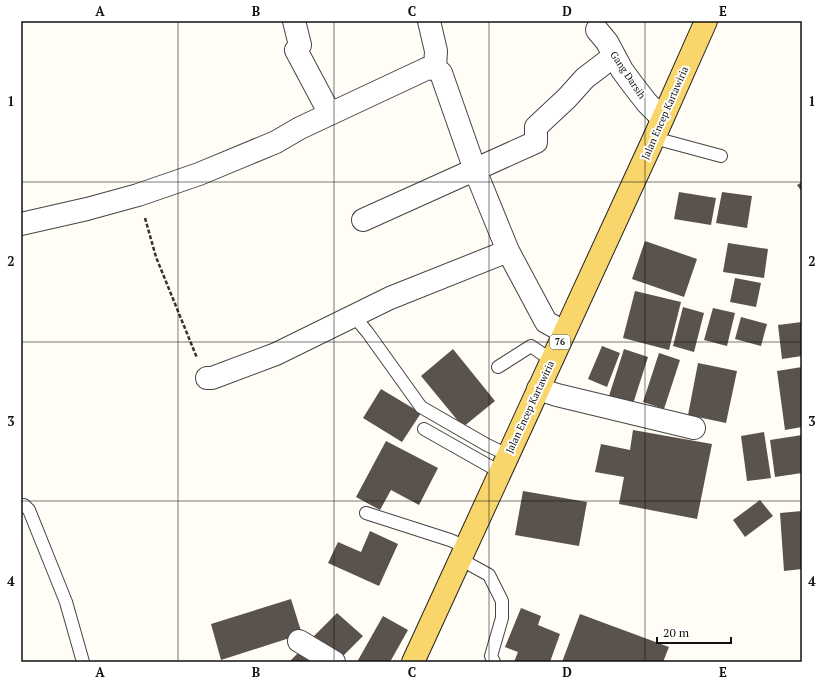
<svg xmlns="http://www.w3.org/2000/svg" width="823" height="683" viewBox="0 0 823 683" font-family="'PT Serif',serif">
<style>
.building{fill:#5a524d}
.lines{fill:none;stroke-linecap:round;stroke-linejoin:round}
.lane-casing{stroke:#444;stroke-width:14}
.street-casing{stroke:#444;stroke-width:24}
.primary-casing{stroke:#222;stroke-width:24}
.path{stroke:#333;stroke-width:2.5;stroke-dasharray:4 2;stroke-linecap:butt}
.lane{stroke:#fff;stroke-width:12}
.street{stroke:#fff;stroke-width:22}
.primary{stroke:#f9d66b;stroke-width:22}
.grid{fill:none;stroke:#111;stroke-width:1;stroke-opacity:0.55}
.labels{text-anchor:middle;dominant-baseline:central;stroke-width:4;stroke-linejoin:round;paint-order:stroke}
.shield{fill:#fff;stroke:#585858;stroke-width:1}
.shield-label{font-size:9px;font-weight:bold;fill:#111}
.street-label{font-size:10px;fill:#111;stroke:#fff}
.neatline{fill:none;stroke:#111;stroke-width:1.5}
.grid-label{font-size:13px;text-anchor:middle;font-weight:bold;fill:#111}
</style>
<rect width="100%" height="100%" fill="#fffdf5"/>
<path class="building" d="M 802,182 L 802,192 L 797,185 Z
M 679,192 L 716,198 L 711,225 L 674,219 Z
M 722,192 L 752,196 L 747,228 L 716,223 Z
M 645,241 L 697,259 L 684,297 L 632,279 Z
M 728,243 L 768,249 L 764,278 L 723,272 Z
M 735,278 L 761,283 L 756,307 L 730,302 Z
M 635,291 L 681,302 L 669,350 L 623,338 Z
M 683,307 L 704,313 L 694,352 L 673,346 Z
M 713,308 L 735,313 L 727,346 L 704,340 Z
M 741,317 L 767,324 L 761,346 L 735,339 Z
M 802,322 L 802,356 L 782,359 L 778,325 Z
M 602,346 L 620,353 L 607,387 L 588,379 Z
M 453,349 L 495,401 L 463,427 L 421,376 Z
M 624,349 L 648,357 L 633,404 L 609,396 Z
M 659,353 L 680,360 L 664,409 L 643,402 Z
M 698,363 L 737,371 L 726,423 L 688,415 Z
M 802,367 L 802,427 L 785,430 L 777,371 Z
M 381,389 L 421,413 L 402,442 L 363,418 Z
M 633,430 L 712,444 L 697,519 L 619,504 L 624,477 L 595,472 L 601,444 L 630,450 Z
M 764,432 L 771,478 L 747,481 L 741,436 Z
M 802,435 L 802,473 L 775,477 L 770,440 Z
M 386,441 L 438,468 L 419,505 L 391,490 L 380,510 L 356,497 Z
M 523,491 L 587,502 L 579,546 L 515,535 Z
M 760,500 L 773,516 L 745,537 L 733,520 Z
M 802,511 L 802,569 L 784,571 L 780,513 Z
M 370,531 L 398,544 L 379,586 L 328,563 L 338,542 L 361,552 Z
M 291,599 L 302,634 L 221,660 L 211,624 Z
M 521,608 L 541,616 L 538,625 L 560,634 L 550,662 L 543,661 L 543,662 L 514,662 L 518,652 L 505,647 Z
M 337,613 L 363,636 L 342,657 L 313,637 Z
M 580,614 L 669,647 L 663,662 L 562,662 Z
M 383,616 L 408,630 L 390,662 L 357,662 Z
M 301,650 L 313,662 L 289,662 Z"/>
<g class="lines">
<g class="lane-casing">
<path id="lane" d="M 654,138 L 721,156
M 354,316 L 368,333 L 421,407 L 487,445 L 508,455
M 498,367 L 531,346 L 551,360
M 424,429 L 500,472
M 21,505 L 24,505 L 29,510 L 66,602 L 83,662
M 366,513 L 450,540 L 466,547
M 460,559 L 489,575 L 502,601 L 502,618 L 491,656 L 494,662"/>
</g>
<g class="street-casing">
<path id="street" d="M 294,21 L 300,45 L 296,50 L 330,114
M 429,21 L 436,51 L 435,68
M 597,30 L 607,42 L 622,70 L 633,85 L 647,103 L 662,118
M 363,220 L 536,142 L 536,127 L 567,98 L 585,78 L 614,56
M 21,224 L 87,209 L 138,195 L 199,174 L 276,142 L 300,128 L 426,69 L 435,68 L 441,73 L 475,170 L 508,251 L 546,322 L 564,332
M 207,378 L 212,378 L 276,354 L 390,298 L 508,251
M 538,389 L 557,395 L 694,428
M 299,641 L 334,662"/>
</g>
<g class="primary-casing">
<path id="primary" d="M 413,662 L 654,138 L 706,21"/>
</g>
<path class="path" d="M 145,218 L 156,257 L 197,358"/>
<use href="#lane" class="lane"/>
<use href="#street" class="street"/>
<use href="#primary" class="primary"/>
</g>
<path class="grid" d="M 178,21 L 178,662M 334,21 L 334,662M 489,21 L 489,662M 645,21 L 645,662M 21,182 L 802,182M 21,342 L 802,342M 21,501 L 802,501"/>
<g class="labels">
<rect class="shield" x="550" y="335" width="20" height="14" rx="3"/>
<g class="shield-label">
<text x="560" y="342">76</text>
</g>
<g class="street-label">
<text transform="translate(628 75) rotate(56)">Gang Darsih</text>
<text transform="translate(665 113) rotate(-66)">Jalan Encep Kartawiria</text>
<text transform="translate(530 407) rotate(-65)">Jalan Encep Kartawiria</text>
</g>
</g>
<rect width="823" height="683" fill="none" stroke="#ffffff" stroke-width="44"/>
<path d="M657 637v6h74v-6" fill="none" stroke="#111111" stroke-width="2"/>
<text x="663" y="637" font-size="12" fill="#111111" stroke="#ffffff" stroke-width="3" paint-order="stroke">20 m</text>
<rect x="22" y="22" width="779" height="639" class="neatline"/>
<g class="grid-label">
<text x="100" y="16">A</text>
<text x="256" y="16">B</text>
<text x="412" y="16">C</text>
<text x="567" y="16">D</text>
<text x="723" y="16">E</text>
<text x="11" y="106">1</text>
<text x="812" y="106">1</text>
<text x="11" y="266">2</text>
<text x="812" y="266">2</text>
<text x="11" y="426">3</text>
<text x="812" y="426">3</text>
<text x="11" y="586">4</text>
<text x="812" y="586">4</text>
<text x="100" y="677">A</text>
<text x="256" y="677">B</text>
<text x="412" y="677">C</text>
<text x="567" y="677">D</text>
<text x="723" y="677">E</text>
</g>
</svg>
